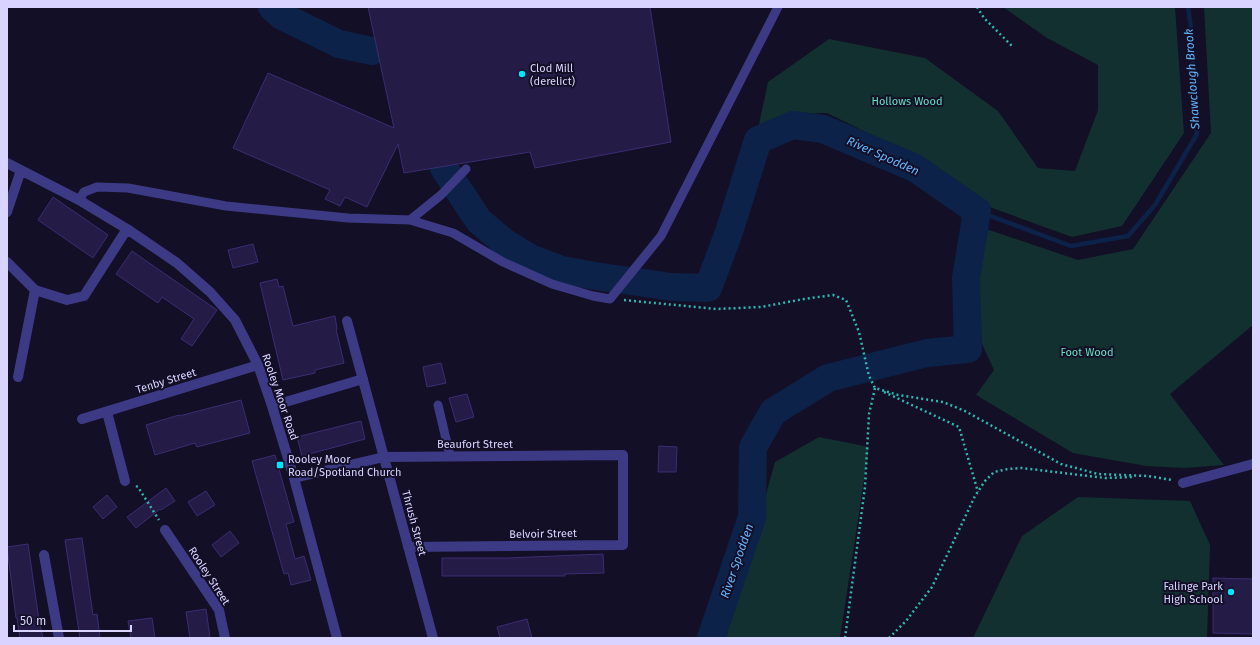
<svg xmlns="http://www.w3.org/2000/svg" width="1260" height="645" viewBox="0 0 1260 645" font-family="'Fira Sans',sans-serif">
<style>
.green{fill:#12302f}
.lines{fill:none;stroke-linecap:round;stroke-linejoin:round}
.stream{stroke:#0c2248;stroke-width:4.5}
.river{stroke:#0c2248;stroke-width:28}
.building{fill:#241b47;stroke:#3b2d73}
.path{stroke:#2fb8b0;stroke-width:2.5;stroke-dasharray:2 3;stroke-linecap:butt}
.service{stroke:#3d3a85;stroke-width:9}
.minor{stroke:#3d3a85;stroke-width:10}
.poi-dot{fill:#00e5ff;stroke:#130f26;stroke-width:1.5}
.labels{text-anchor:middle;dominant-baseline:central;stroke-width:4;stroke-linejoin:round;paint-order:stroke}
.poi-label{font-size:11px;fill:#d9d4ff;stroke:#130f26;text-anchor:start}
.park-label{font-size:11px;fill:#5fe0c0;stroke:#130f26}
.street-label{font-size:11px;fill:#d9d4ff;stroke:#130f26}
.water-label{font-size:12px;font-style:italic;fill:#62b6ff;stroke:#130f26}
</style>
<rect width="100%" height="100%" fill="#130f26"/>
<path class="green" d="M 1003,7 L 1175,7 L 1184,133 L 1122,226 L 1072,237 L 984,205 L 927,162 L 827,113 L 793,114 L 758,129 L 768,82 L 829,39 L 925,58 L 998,111 L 1038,168 L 1075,171 L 1098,110 L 1098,65 L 1047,38 Z
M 1204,7 L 1253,7 L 1253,325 L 1170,394 L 1224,465 L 1185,468 L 1146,466 L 1073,453 L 976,395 L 994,370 L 982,344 L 977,296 L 983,228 L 1078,260 L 1133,249 L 1211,133 Z
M 819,437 L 869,447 L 840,638 L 726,638 L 775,462 Z
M 1078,497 L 1190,501 L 1210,545 L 1207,638 L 973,638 L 1022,536 Z"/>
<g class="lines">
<path class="stream" d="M 977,211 L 1071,246 L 1128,236 L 1155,205 L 1197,134 L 1191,28 L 1188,7"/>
<path class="river" d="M 272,7 L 282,16 L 339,44 L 372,51
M 444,168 L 479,221 L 504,242 L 530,258 L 562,270 L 595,276 L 672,287 L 708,288 L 729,232 L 758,140 L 793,125 L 823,129 L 915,168 L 977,211 L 966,278 L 968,349 L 927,353 L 828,378 L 773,412 L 753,447 L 752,517 L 711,638"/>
</g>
<path class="building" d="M 368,7 L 650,7 L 671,142 L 535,168 L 530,152 L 404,173 L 398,144 L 367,207 L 345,197 L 340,206 L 325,199 L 330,190 L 233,148 L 268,73 L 394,128 Z
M 53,197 L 108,235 L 93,258 L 38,220 Z
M 253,244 L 258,262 L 233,268 L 228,250 Z
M 132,251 L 217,310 L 192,346 L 181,339 L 194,319 L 162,297 L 158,303 L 116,274 Z
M 277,279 L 279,287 L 283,286 L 293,326 L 335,316 L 337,329 L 336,329 L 344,363 L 315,370 L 315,373 L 283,380 L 260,283 Z
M 441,363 L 446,383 L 427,387 L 423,367 Z
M 467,394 L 474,417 L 456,422 L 449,398 Z
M 241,400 L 250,433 L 197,447 L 195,443 L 155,455 L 146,425 L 179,415 L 179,416 Z
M 361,421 L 365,439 L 302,456 L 297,437 Z
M 659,446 L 677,447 L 676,472 L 658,472 Z
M 275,455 L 294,522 L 286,524 L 295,559 L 304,556 L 311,580 L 291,585 L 288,573 L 284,574 L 252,461 Z
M 166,488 L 175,501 L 161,510 L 160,509 L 136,528 L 127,517 Z
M 206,491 L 215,505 L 197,516 L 188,502 Z
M 107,495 L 117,507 L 103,519 L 93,507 Z
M 230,531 L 239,543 L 221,557 L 212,545 Z
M 82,538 L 93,615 L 97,614 L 100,638 L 80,638 L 65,540 Z
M 28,544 L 39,620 L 43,638 L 20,638 L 17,618 L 16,618 L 7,547 Z
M 603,554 L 604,573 L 565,574 L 565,576 L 442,576 L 442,558 L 507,558 Z
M 1213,578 L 1253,579 L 1253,634 L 1213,633 Z
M 206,609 L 210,638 L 190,638 L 186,612 Z
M 152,618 L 155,638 L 131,638 L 128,621 Z
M 527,619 L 532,638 L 500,638 L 497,627 Z"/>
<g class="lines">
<path class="path" d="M 977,7 L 984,18 L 1013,47
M 624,300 L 716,309 L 761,307 L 804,299 L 833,295 L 846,300 L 859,332 L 869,376 L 875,388 L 898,395 L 943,402 L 965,411 L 1061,464 L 1098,474 L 1148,476 L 1172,480
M 884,392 L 959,427 L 978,492
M 136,486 L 138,487 L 159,520
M 845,638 L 865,487 L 869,414 L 875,388 L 876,388
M 889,638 L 906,621 L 932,587 L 975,496 L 985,481 L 994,472 L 1008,469 L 1022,468 L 1105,478 L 1133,477"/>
<path class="service" d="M 79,200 L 84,192 L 97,187 L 128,188 L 226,206 L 348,218 L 410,220 L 453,233 L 503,262 L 552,284 L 593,296 L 610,299 L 661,236 L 778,7
M 410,220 L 441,195 L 466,169
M 438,405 L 450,456"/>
<path class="minor" d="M 7,163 L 79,200 L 127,229 L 177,263 L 210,292 L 235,320 L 258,365 L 272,406 L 294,478 L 337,638
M 7,212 L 21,170
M 7,262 L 35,290
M 347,321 L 433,638
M 18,377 L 35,290 L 67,300 L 84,296 L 127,229
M 272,406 L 363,379
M 107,412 L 125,481
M 82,419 L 258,365
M 294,478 L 384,457 L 623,455 L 623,545 L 408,547
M 1183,483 L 1253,464
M 165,530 L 219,610 L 225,638
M 44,555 L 59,638"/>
</g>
<g class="poi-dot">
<circle cx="522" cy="74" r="4"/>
<rect x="276" y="461" width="8" height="8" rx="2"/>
<circle cx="1231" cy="592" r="4"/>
</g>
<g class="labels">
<g class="poi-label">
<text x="530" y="68">Clod Mill<tspan x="530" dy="13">(derelict)</tspan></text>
<text x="288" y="459">Rooley Moor<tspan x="288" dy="13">Road/Spotland Church</tspan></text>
<text x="1223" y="586" text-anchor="end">Falinge Park<tspan x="1223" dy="13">High School</tspan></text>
</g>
<g class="park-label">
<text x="907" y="101">Hollows Wood</text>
<text x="1087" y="352">Foot Wood</text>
</g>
<g class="street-label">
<text transform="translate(166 381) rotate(-17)">Tenby Street</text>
<text transform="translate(280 397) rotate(71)">Rooley Moor Road</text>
<text x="475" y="444">Beaufort Street</text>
<text transform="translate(414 523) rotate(75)">Thrush Street</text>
<text transform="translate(543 534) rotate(-1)">Belvoir Street</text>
<text transform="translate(209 576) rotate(57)">Rooley Street</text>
</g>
<g class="water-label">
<text transform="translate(1192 79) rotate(-94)">Shawclough Brook</text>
<text transform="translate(883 156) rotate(24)">River Spodden</text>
<text transform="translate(737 561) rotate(-71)">River Spodden</text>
</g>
</g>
<rect width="1260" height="645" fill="none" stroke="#d9d4ff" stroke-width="16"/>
<path d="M14 625v6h117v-6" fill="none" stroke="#d9d4ff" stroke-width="2"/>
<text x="20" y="625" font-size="12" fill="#d9d4ff" stroke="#130f26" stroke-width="3" paint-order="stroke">50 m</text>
</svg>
